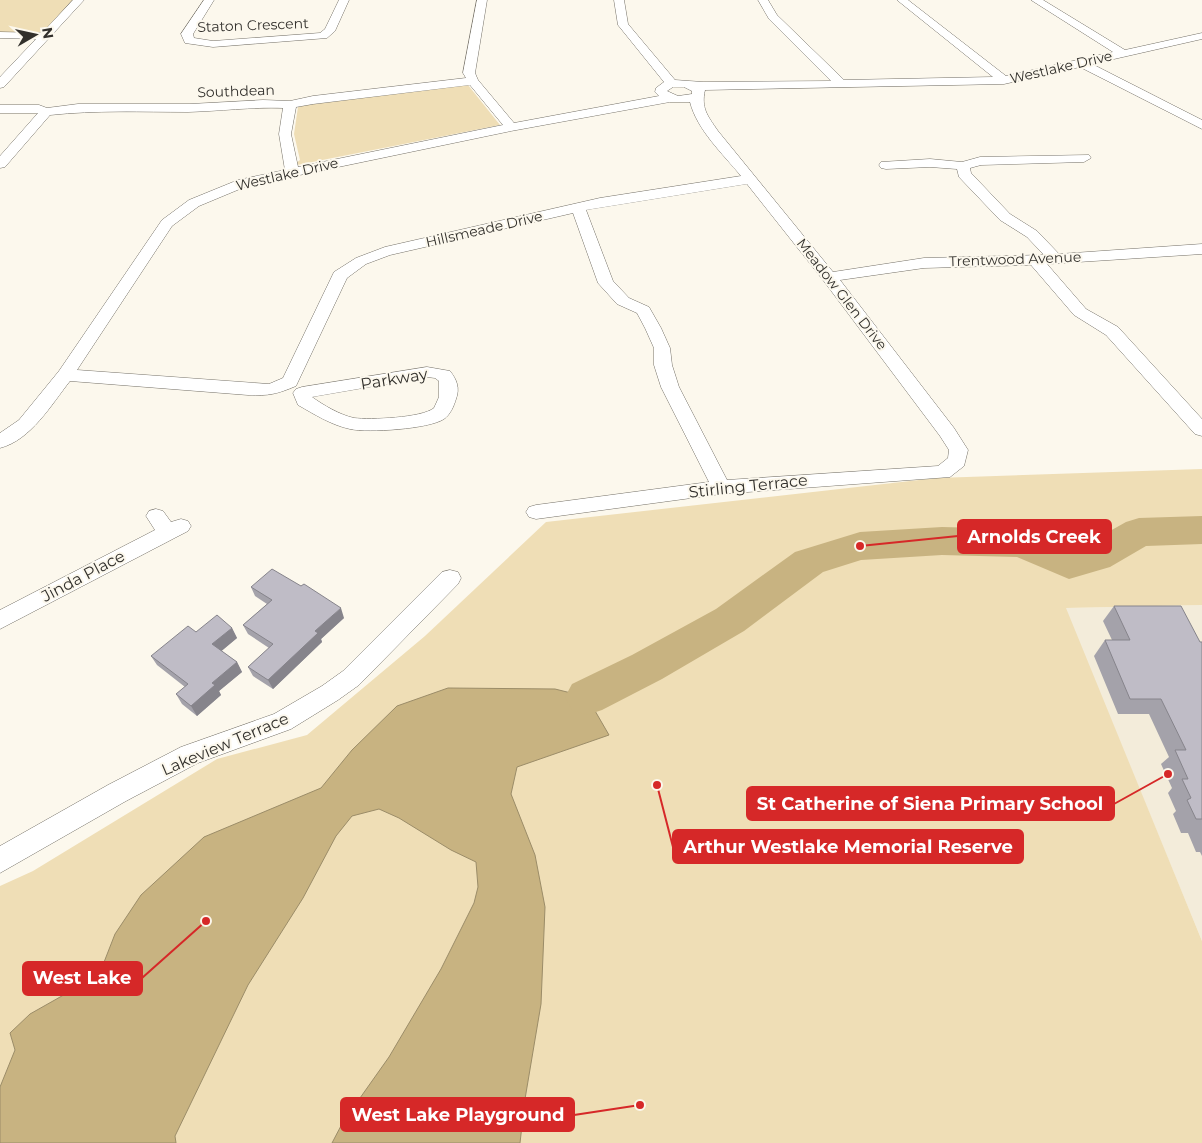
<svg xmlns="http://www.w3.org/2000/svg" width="1202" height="1143" viewBox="0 0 1202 1143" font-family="Montserrat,sans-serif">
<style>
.built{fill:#f3ecda}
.green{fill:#efdeb6}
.water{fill:#c8b381;stroke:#9b8c68}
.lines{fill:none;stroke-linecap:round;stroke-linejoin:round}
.river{fill:#c8b381;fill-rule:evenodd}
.minor-casing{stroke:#747067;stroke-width:1}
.minor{fill:#fff;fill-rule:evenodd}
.wall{fill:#a4a2aa}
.shaded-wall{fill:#86848b}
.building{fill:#bfbcc6;stroke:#86848b}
.labels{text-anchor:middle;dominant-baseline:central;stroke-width:4;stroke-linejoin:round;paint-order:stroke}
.far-street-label{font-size:14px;fill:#32302c;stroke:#fcf8ed}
.street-label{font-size:16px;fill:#32302c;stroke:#fcf8ed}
.leader{fill:none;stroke:#d62828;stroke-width:2}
.callout-dot{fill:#d62828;stroke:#fcf8ed;stroke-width:2}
.callout{fill:#d62828;stroke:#d62828;stroke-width:2}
.callout-label{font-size:18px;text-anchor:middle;font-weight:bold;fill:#fff}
</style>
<rect width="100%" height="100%" fill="#fcf8ed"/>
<path class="built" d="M 1202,605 L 1202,941 L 1065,608 Z"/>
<path class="green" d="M 0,0 L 74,0 L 43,32 L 0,33 Z
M 468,85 L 500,125 L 292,166 L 300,160 L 294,134 L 298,107 L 309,104 Z
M 1202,469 L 1202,605 L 1066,608 L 1202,941 L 1202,1143 L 0,1143 L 0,886 L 33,871 L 217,759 L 307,735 L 425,636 L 546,522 L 937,478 Z"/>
<path class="water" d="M 448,688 L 555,689 L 587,697 L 609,735 L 517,767 L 511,794 L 535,855 L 545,907 L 541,1004 L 525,1099 L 520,1143 L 332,1143 L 343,1122 L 389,1057 L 441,969 L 474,903 L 478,887 L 476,862 L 451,850 L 399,818 L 379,809 L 352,816 L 336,836 L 303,898 L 248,985 L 175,1136 L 176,1143 L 0,1143 L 0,1087 L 15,1050 L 10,1033 L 30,1014 L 99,975 L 115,934 L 141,895 L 204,837 L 321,788 L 352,750 L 397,706 Z"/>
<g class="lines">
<path class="river" d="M 1202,516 L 1202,544 L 1146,546 L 1110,567 L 1069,579 L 1017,557 L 942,555 L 861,560 L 823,572 L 744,631 L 662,679 L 602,710 L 587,715 L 572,710 L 565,697 L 572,684 L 632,655 L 716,609 L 795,552 L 860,532 L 942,527 L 1022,529 L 1071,549 L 1085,545 L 1126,522 L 1139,518 Z"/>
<g class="minor-casing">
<path id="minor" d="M 73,0 L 84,0 L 4,87 L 0,88 L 0,77 L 36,39 L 0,38 L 0,32 L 42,33 Z
M 204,0 L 214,0 L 193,34 L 194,38 L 213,41 L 320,33 L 325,29 L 339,0 L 349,0 L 335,31 L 327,38 L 213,47 L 185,43 L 181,34 Z
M 477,0 L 487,0 L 475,73 L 478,80 L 514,123 L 659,96 L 655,92 L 656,88 L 664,82 L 618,25 L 614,0 L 624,0 L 628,24 L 675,80 L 703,82 L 831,81 L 769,19 L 758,0 L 768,0 L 777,15 L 844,80 L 993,77 L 897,0 L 908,0 L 1006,76 L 1113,52 L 1031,0 L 1043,0 L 1125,50 L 1202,33 L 1202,39 L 1092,64 L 1202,120 L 1202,129 L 1080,67 L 1004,84 L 705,90 C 701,108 707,115 718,131 L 833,272 L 924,258 L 1044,255 L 1027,237 L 1000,220 L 959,177 L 957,169 L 930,167 L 886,169 L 881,168 L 879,165 L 881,162 L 930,159 L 962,162 L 980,157 L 1089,155 L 1091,158 L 1084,162 L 981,165 L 970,168 L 971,173 L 1010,214 L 1037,231 L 1059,254 L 1202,244 L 1202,254 L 1047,264 L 1086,309 L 1118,327 L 1202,419 L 1202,436 L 1195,434 L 1106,335 L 1074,315 L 1031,265 L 924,268 L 840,280 L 954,428 L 968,450 L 964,466 L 950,477 L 721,494 L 536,519 L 529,517 L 526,512 L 529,507 L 536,505 L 709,482 L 661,387 L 654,365 L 654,348 L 645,328 L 637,313 L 617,304 L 598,283 L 573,213 L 390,255 L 366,264 L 347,278 L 296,386 C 277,394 269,396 248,395 L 70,381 C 51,405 31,440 0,448 L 0,433 L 19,420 L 59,371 L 162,220 L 189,200 L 238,180 L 285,170 L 279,134 L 283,108 C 251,107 220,111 188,112 C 142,112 96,110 50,115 L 5,167 L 0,168 L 0,156 L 38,113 L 0,113 L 0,105 L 39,105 L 47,108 L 78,104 L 190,104 L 263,100 L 290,101 L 313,96 L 466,78 L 463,73 ZM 470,85 L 503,125 L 298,167 L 291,134 L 296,107 L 313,104 ZM 684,87 L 692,91 L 692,94 L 678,96 L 667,91 L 673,87 ZM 670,102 L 690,102 C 697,130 723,154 741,176 L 600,198 L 385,247 L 356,258 L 334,272 L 283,378 L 269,384 L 77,370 L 172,226 L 199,206 L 247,186 L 511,131 ZM 747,184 L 823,280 L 940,436 L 949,450 L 948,458 L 938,466 L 727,480 L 679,387 L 672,365 L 670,348 L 661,328 L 649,307 L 629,298 L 613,281 L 586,210 Z
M 427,367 L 450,371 C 457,380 460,388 456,399 C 454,406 450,415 444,419 C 429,429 368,433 350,429 C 331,425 314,414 298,405 L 293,393 L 296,389 L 302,387 ZM 427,377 L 435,378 L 439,381 L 439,397 L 434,408 C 422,418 370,420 354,418 C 340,415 323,405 312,397 Z
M 156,509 L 163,511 L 171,522 L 181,519 L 188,521 L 191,526 L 188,531 L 0,629 L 0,610 L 155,530 L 146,516 L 149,511 Z
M 450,570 L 458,572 L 461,578 L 458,584 L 359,685 L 338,700 L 291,729 L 198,763 L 126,801 L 0,873 L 0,846 L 108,785 L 181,747 L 274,714 L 322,686 L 343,671 L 442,572 Z"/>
</g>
<use href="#minor" class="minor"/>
</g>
<path class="wall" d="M 251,587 L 344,618 L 321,639 L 322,642 L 273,689 L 253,676 L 248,667 L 269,648 L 248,634 L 243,625 L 267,604 L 255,596 Z
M 1114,606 L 1200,642 L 1202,642 L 1202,856 L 1200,852 L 1196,852 L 1188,833 L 1181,833 L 1173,814 L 1176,811 L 1168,793 L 1172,788 L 1161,764 L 1169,757 L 1149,714 L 1118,714 L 1094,656 L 1105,640 L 1112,640 L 1103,621 Z
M 232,628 L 237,638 L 221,651 L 237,662 L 242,672 L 219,691 L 221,695 L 197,716 L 182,704 L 176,694 L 185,687 L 157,665 L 151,656 L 196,632 Z"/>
<path class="shaded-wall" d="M 341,608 L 344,618 L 321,639 L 322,642 L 273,689 L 268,680 L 315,631 Z
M 232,628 L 237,638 L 218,654 L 212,644 Z
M 237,662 L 242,672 L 219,691 L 221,695 L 197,716 L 191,706 L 212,683 Z"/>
<path class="building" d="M 272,569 L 301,586 L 304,584 L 341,608 L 315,631 L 318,633 L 268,680 L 248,667 L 273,644 L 243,625 L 272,600 L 251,587 Z
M 1114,606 L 1181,606 L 1200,642 L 1202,642 L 1202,819 L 1196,819 L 1187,800 L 1191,798 L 1182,779 L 1188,779 L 1175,750 L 1186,750 L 1161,699 L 1130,699 L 1105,640 L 1130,640 Z
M 217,615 L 232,628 L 212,644 L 237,662 L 212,683 L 215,685 L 191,706 L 176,694 L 188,684 L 151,656 L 188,626 L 196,632 Z"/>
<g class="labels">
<g class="far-street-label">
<text transform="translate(253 25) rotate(-2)">Staton Crescent</text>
<text transform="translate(1061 67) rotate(-13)">Westlake Drive</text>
<text transform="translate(236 91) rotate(-2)">Southdean</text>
<text transform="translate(287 174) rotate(-13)">Westlake Drive</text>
<text transform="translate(484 229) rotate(-13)">Hillsmeade Drive</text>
<text transform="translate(1015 259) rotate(-2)">Trentwood Avenue</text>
<text transform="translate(842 294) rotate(52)">Meadow Glen Drive</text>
</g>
<g class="street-label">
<text transform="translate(394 379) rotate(-9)">Parkway</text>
<text transform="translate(748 486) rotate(-6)">Stirling Terrace</text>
<text transform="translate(83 576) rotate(-28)">Jinda Place</text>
<text transform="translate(225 744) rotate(-23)">Lakeview Terrace</text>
</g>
</g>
<path class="leader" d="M860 546L958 536M1168 774L1114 804M657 785L673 847M206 921L142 978M640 1105L574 1115"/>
<g class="callout-dot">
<circle cx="860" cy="546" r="5"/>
<circle cx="1168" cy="774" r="5"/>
<circle cx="657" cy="785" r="5"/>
<circle cx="206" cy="921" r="5"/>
<circle cx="640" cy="1105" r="5"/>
</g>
<g class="callout">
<rect x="958" y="520" width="153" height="33" rx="5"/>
<rect x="747" y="787" width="367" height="33" rx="5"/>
<rect x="673" y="830" width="350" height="33" rx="5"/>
<rect x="23" y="962" width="119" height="33" rx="5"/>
<rect x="341" y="1098" width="233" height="33" rx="5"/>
</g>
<g class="callout-label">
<text x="1034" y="543">Arnolds Creek</text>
<text x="930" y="810">St Catherine of Siena Primary School</text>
<text x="848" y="853">Arthur Westlake Memorial Reserve</text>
<text x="82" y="984">West Lake</text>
<text x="458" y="1121">West Lake Playground</text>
</g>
<g transform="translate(35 35) rotate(81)" stroke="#fcf8ed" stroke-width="4" paint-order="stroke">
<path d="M0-4L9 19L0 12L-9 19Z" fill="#32302c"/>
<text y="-8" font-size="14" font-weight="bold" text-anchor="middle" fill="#32302c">N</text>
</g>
</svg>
